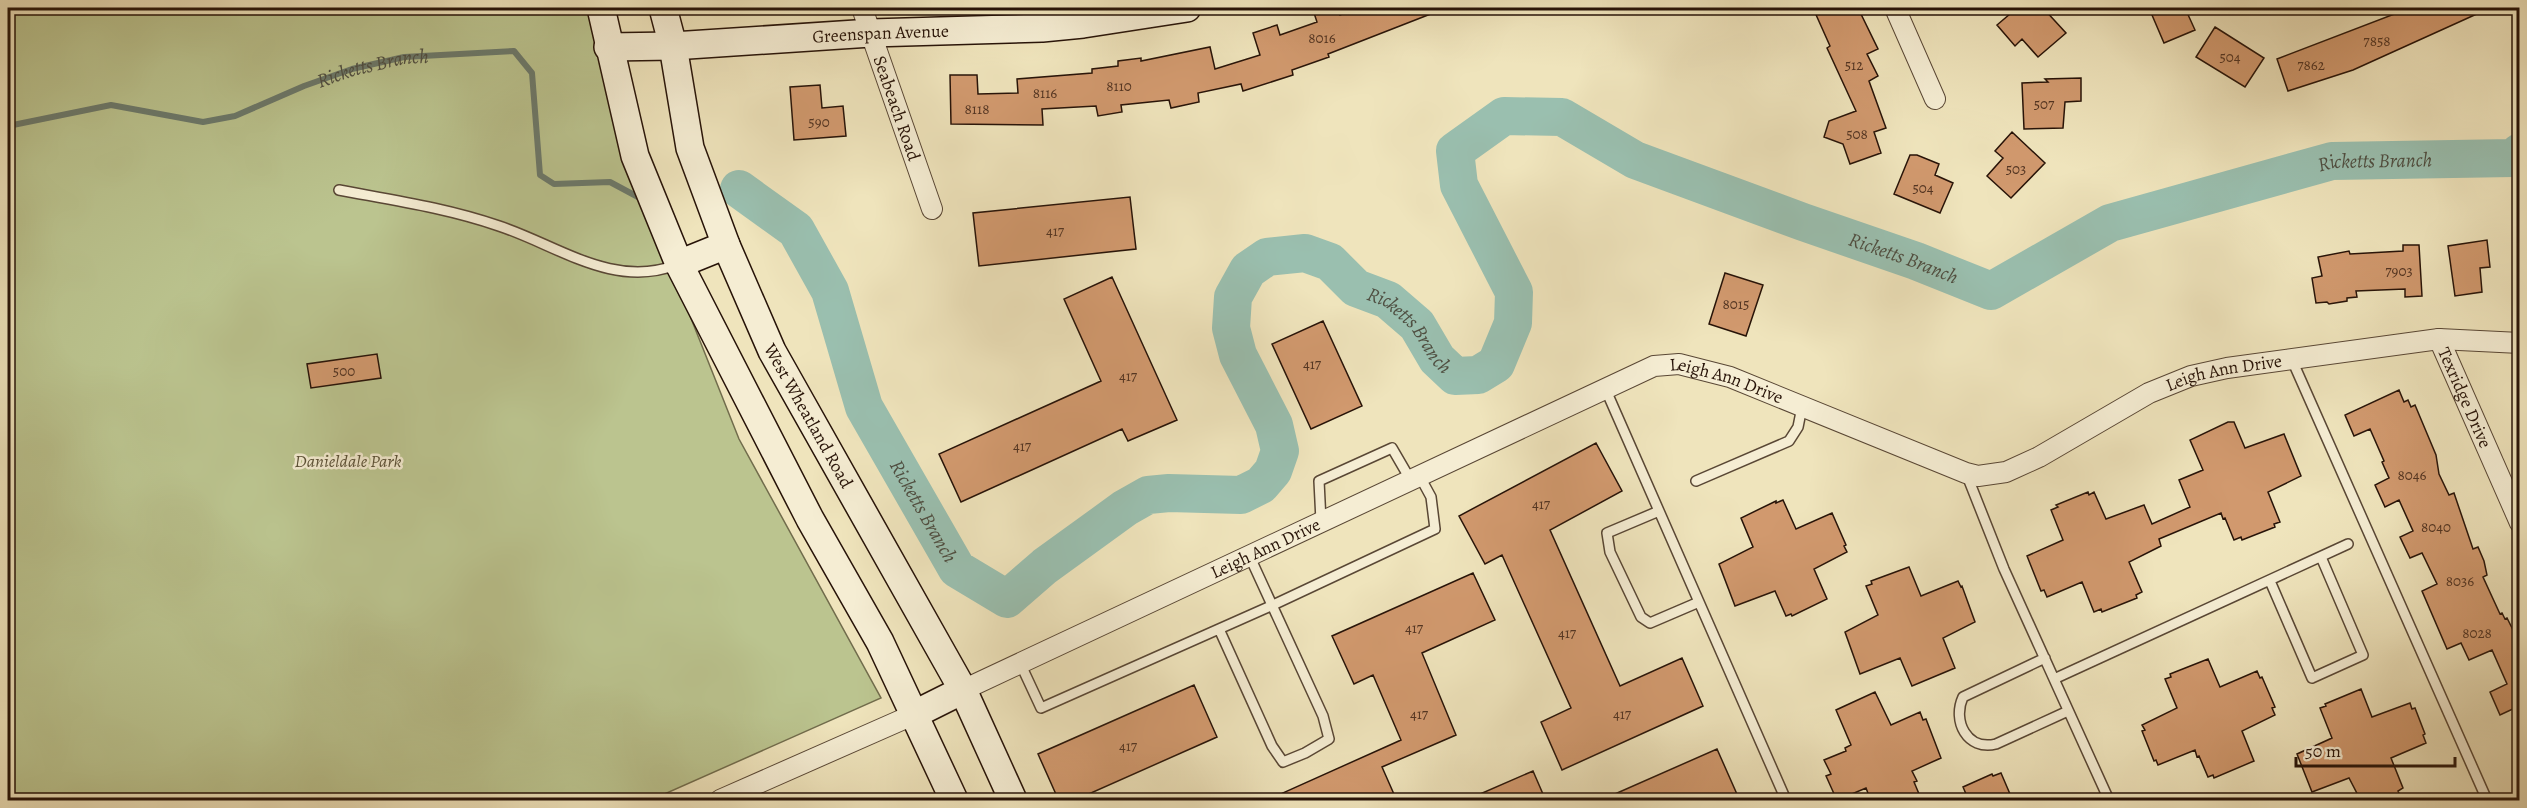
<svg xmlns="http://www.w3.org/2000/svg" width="2527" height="808" viewBox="0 0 2527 808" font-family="Alegreya,serif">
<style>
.green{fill:#bbc48f;stroke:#716c4c;stroke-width:1.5}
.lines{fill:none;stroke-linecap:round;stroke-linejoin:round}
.stream{stroke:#6c7a6c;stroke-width:6}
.river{stroke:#9abfaf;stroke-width:38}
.building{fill:#d1996e;stroke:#271308;stroke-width:1.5}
.lane-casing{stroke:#594735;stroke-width:12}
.street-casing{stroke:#594735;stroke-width:22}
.secondary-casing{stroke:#271308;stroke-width:30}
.lane{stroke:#f5edd3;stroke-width:9}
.street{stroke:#f5edd3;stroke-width:20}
.secondary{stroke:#f5edd3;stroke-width:27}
.labels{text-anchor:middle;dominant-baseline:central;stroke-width:5;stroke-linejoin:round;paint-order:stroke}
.number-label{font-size:15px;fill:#523422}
.street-label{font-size:18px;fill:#271308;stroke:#f5edd3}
.park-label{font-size:18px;font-style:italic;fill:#5b5137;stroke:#f5edd3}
.water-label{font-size:20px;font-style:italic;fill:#4f4f42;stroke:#f5edd3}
</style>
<rect width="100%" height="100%" fill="#efe4bc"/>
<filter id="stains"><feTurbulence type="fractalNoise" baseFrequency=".00333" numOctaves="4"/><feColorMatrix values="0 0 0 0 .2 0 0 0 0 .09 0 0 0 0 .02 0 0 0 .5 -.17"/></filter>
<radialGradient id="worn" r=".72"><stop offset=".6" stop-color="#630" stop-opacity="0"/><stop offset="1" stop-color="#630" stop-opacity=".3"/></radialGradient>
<path class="green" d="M 8,8 L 587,8 L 616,130 L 739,439 L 881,698 L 651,800 L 8,800 Z"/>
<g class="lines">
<path class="stream" id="s1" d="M 8,126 L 111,105 L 203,122 L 235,116 L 304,86 L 352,69 L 404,57 L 514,51 L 532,73 L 540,175 L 554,184 L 610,182 L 638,197"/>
<path class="river" id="s2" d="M 739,189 L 796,230 L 830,291 L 864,407 L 957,569 L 1007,599 L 1045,566 L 1125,508 L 1148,495 L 1169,493 L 1241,495 L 1261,485 L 1273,471 L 1280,451 L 1274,425 L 1238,355 L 1231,328 L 1233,297 L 1248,270 L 1267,257 L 1305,253 L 1330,262 L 1356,288 L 1388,300 L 1417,325 L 1437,359 L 1455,376 L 1478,375 L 1496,364 L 1513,323 L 1514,292 L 1459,185 L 1455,151 L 1504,116 L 1562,117 L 1635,160 L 1803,222 L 1916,261 L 1991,291 L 2110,223 L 2332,161 L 2513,158 L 2520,152"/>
</g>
<path class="building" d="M 1329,8 L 1337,8 L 1340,15 L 1357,8 L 1446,8 L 1328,54 L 1329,57 L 1292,70 L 1293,75 L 1243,91 L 1241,84 L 1198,93 L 1199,102 L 1171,108 L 1169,100 L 1121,105 L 1122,112 L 1098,116 L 1096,106 L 1042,109 L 1043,125 L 951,124 L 950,75 L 977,75 L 978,94 L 1018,93 L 1017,79 L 1092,73 L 1092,69 L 1118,66 L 1118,61 L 1141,58 L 1141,61 L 1210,47 L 1215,69 L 1260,55 L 1253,33 L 1277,25 L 1280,35 L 1317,22 L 1314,13 Z
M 1813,8 L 1858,8 L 1878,49 L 1867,54 L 1878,76 L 1869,81 L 1886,128 L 1874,132 L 1881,153 L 1850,164 L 1843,144 L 1824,137 L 1829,121 L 1856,111 L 1827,48 L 1830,46 Z
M 2017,8 L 2043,8 L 2066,33 L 2038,57 L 2022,39 L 2015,46 L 1997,25 Z
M 2149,8 L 2185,8 L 2195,30 L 2164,43 Z
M 2410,8 L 2490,8 L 2353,70 L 2288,91 L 2277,59 Z
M 2215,27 L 2264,58 L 2245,87 L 2196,57 Z
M 2081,78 L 2081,101 L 2065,102 L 2063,128 L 2024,129 L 2022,83 L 2048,82 L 2045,79 Z
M 820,85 L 822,108 L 843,106 L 846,136 L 794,140 L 790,87 Z
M 2012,132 L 2045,163 L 2011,198 L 1987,176 L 2003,158 L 1995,151 Z
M 1910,155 L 1917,155 L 1939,164 L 1935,175 L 1953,183 L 1940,213 L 1894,194 Z
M 1130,197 L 1136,249 L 979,266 L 973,213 Z
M 2487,240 L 2490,267 L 2480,268 L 2482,292 L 2455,296 L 2448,246 Z
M 2403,245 L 2419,245 L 2422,296 L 2405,297 L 2405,289 L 2356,291 L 2357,297 L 2347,298 L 2347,301 L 2329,304 L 2327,302 L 2316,303 L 2312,278 L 2322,276 L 2318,257 L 2349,251 L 2350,254 L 2403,251 Z
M 1725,273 L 1763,285 L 1746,336 L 1709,324 Z
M 1112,277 L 1177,420 L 1128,441 L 1122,429 L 961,502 L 939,454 L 1101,381 L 1064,299 Z
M 1323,321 L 1362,406 L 1311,429 L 1272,344 Z
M 377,354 L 381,378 L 311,388 L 307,364 Z
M 2399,390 L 2404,402 L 2408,400 L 2411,407 L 2415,405 L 2436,455 L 2439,474 L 2449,495 L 2454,493 L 2473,549 L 2478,547 L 2484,561 L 2487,575 L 2483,577 L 2500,614 L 2502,613 L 2505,619 L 2507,618 L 2520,644 L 2520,712 L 2517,707 L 2500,715 L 2490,692 L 2507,684 L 2492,650 L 2469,660 L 2461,643 L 2447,649 L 2422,591 L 2437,584 L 2422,553 L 2410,558 L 2400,537 L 2413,531 L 2399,500 L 2385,507 L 2375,485 L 2389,478 L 2382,462 L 2384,461 L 2370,429 L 2354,436 L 2345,415 Z
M 2228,422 L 2234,422 L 2245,448 L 2284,434 L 2301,476 L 2268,492 L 2280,522 L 2274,524 L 2275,527 L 2242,540 L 2241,537 L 2234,540 L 2225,518 L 2223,519 L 2221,513 L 2159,539 L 2161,546 L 2129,562 L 2142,592 L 2136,595 L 2137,598 L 2102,612 L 2101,609 L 2094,612 L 2082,582 L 2047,597 L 2044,590 L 2041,591 L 2027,556 L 2063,540 L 2051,510 L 2058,507 L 2056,505 L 2088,492 L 2089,495 L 2094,492 L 2106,519 L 2144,505 L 2152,524 L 2190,507 L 2179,480 L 2203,470 L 2190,440 Z
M 1596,443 L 1622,491 L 1550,530 L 1620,686 L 1682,658 L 1703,706 L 1562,770 L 1541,722 L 1571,708 L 1502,555 L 1485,564 L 1459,516 Z
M 1783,500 L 1796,529 L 1832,513 L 1846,545 L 1844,546 L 1847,552 L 1814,569 L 1827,599 L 1792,616 L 1791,614 L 1786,616 L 1775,591 L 1735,606 L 1719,564 L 1753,547 L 1741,518 L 1776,501 L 1776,503 Z
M 1909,567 L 1921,596 L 1958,581 L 1961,587 L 1962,586 L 1975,622 L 1943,638 L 1955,668 L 1912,686 L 1900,658 L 1860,674 L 1845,632 L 1878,615 L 1866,586 L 1872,584 L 1871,581 Z
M 1473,573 L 1495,620 L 1422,653 L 1456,735 L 1382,767 L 1397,801 L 1265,801 L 1401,740 L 1373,675 L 1354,684 L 1332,636 Z
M 2208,659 L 2220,687 L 2257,671 L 2260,678 L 2262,677 L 2275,707 L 2272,708 L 2275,715 L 2242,731 L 2254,761 L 2214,778 L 2213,775 L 2208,777 L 2199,756 L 2197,757 L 2195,750 L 2158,765 L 2156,760 L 2154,761 L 2142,731 L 2145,730 L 2142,725 L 2177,708 L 2165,679 L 2171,677 L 2170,674 Z
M 1194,685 L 1217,737 L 1073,801 L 1059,801 L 1038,754 Z
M 2361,689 L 2372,717 L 2410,703 L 2412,709 L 2415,708 L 2425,734 L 2423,735 L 2426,743 L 2391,758 L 2403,788 L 2398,791 L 2399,793 L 2380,801 L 2361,801 L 2349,778 L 2312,792 L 2297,754 L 2332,738 L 2320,708 L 2326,706 L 2325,704 Z
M 1875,692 L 1891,725 L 1920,712 L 1923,720 L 1926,719 L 1941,758 L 1912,771 L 1917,781 L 1914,782 L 1922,801 L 1871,801 L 1866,788 L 1840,799 L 1838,794 L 1835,796 L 1826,776 L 1831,774 L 1824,760 L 1846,751 L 1845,748 L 1851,745 L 1836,710 Z
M 1717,749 L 1740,801 L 1599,801 Z
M 1533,771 L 1546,801 L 1464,801 Z
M 2001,773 L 2013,801 L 1969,801 L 1963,787 L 1992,774 L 1993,776 Z"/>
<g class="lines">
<g class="lane-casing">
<path id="lane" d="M 339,190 C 392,200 447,208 499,226 C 557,245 613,289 676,265
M 2292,360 L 2487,800
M 1605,388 L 1786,800
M 1966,473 L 2004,569 L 2109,800
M 1696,481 L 1789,441 L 1798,427 L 1802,407
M 1659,511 L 1607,533 L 1610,552 L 1641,617 L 1650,623 L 1699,602
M 1321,521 L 1319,481 L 1392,448 L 1410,479
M 2270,581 L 2312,678 L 2363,655 L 2321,557
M 1219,629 L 1272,746 L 1283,762 L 1305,753 L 1329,739 L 1323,716 L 1249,555
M 2045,658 L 1963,697 C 1952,721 1967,751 1996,744 L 2068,711
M 1020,663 L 1041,708 L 1273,605 L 1435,529 L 1431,497 L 1419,475
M 2054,679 L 2348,544"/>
</g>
<g class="street-casing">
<g id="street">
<path id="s3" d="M 862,8 L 932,209"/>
<path d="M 1895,8 L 1935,99"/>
<path id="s4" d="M 2439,339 L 2520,523"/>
<path id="s5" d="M 963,690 L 1654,366 L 1679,364 L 1730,377 L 1966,473 L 1978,476 L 2006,472 L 2039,457 L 2149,393 L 2191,376 L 2227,368 L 2439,339 L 2520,343"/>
<path d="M 720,800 L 915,714"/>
</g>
</g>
<g class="secondary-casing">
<g id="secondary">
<path d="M 601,8 L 635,156 L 679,264 L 810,519 L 880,642 L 954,800"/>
<path id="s6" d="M 663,8 L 673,46 L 690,148 L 726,245 L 772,351 L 963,690 L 1013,800"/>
<path id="s7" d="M 608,47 L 673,46 L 871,33 L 1042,28 L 1083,24 L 1187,8"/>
<path d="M 679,264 L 726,245"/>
<path d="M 915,714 L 963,690"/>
</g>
</g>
<use href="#lane" class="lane"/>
<use href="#street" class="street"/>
<use href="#secondary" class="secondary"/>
</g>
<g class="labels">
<g class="number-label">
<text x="1322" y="38">8016</text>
<text x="2377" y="41">7858</text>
<text x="2230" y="57">504</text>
<text x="1854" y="65">512</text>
<text x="2311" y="65">7862</text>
<text x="1119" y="86">8110</text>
<text x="1045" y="93">8116</text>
<text x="2044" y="104">507</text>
<text x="977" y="109">8118</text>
<text x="819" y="122">590</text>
<text x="1857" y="134">508</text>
<text x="2016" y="169">503</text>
<text x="1923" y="188">504</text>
<text x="1055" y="231">417</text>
<text x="2399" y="271">7903</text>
<text x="1736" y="304">8015</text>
<text x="1312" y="364">417</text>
<text x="344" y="371">500</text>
<text x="1128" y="376">417</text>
<text x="1022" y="446">417</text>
<text x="2412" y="475">8046</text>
<text x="1541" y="504">417</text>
<text x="2436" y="527">8040</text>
<text x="2460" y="581">8036</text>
<text x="1414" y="628">417</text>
<text x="1567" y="633">417</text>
<text x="2477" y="633">8028</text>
<text x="1419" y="714">417</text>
<text x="1622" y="714">417</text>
<text x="1128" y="746">417</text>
</g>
<g class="street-label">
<text stroke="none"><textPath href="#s7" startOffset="273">Greenspan Avenue</textPath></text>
<text stroke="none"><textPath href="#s3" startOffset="106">Seabeach Road</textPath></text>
<text stroke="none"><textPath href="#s5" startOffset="1378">Leigh Ann Drive</textPath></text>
<text stroke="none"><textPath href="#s5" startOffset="838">Leigh Ann Drive</textPath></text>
<text stroke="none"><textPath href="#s4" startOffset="64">Texridge Drive</textPath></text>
<text stroke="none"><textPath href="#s6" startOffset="436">West Wheatland Road</textPath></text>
<text stroke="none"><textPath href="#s5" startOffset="334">Leigh Ann Drive</textPath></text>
</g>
<g class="park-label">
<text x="348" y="461">Danieldale Park</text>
</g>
<g class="water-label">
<text stroke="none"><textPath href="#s1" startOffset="378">Ricketts Branch</textPath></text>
<text stroke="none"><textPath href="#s2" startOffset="2560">Ricketts Branch</textPath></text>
<text stroke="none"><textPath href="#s2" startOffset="2056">Ricketts Branch</textPath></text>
<text stroke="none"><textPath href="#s2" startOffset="1227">Ricketts Branch</textPath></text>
<text stroke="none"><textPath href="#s2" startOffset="381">Ricketts Branch</textPath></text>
</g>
</g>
<rect width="2527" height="808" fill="none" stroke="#efe4bc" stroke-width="30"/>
<rect x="9" y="9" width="2509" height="790" fill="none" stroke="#271308" stroke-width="3"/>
<rect x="15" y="15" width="2497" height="778" fill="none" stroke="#271308" stroke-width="1.5"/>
<path d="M2296 757v9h159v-9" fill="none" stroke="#271308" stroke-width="3"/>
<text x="2305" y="757" font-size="18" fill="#271308" stroke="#f5edd3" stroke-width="4.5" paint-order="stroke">50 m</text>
<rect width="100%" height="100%" filter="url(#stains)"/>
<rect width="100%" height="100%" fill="url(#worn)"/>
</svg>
